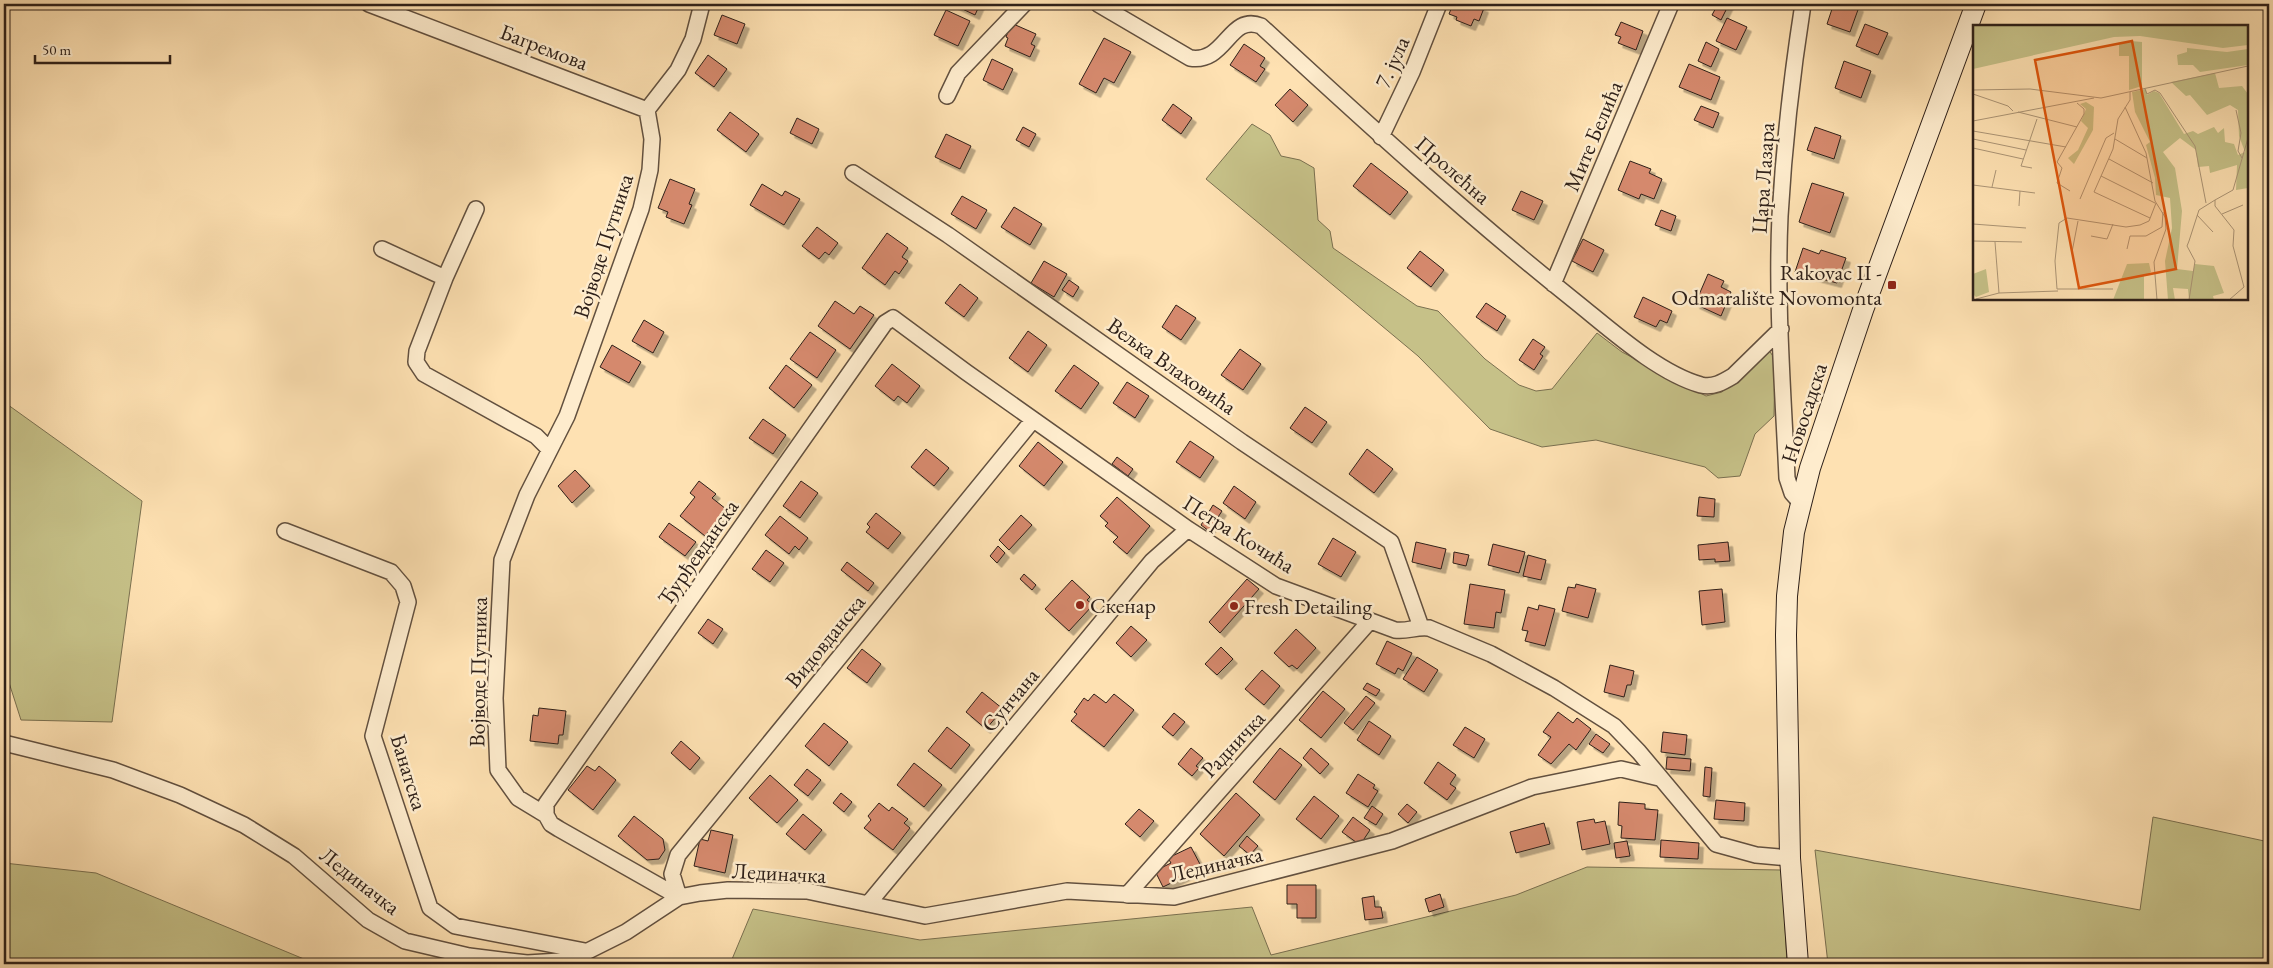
<svg xmlns="http://www.w3.org/2000/svg" width="2273" height="968" viewBox="0 0 2273 968" font-family="'EB Garamond',serif">
<style>
.green{fill:#c6c188;stroke:#7a7050}
.building{fill:#d5896d;stroke:#2e2019;filter:url(#shadow)}
.lines{fill:none;stroke-linecap:round;stroke-linejoin:round}
.minor-casing{stroke:#62503f;stroke-width:18}
.secondary-casing{stroke:#2e2019;stroke-width:22}
.minor{stroke:#feeccd;stroke-width:15}
.secondary{stroke:#feeccd;stroke-width:20}
.poi-dot{fill:#8f2418;stroke:#feeccd;stroke-width:2}
.labels{text-anchor:middle;dominant-baseline:central;stroke-width:5;stroke-linejoin:round;paint-order:stroke}
.street-label{font-size:22px;fill:#2e2019;stroke:#feeccd}
.poi-label{font-size:22px;fill:#2e2019;stroke:#feeccd;text-anchor:start}
.inset-road{fill:none;stroke:#ab9475;stroke-width:1}
.view{fill:#df560d;fill-opacity:0.15;stroke:#df560d;stroke-width:2.5}
.inset-edge{fill:none;stroke:#2e2019;stroke-width:2.5}
</style>
<defs>
<filter id="shadow"><feDropShadow dx="4.5" dy="4.5" stdDeviation="0" flood-color="#0004"/></filter>
</defs>
<rect width="100%" height="100%" fill="#fee1b2"/>
<filter id="stains"><feTurbulence type="fractalNoise" baseFrequency=".004" numOctaves="4"/><feColorMatrix values="0 0 0 0 .2 0 0 0 0 .09 0 0 0 0 .02 0 0 0 .5 -.17"/></filter>
<radialGradient id="worn" r=".72"><stop offset=".6" stop-color="#630" stop-opacity="0"/><stop offset="1" stop-color="#630" stop-opacity=".3"/></radialGradient>
<path class="green" d="M 1252,124 L 1270,135 L 1281,156 L 1300,160 L 1314,168 L 1318,220 L 1330,231 L 1333,248 L 1417,306 L 1438,311 L 1485,359 L 1519,385 L 1536,391 L 1552,389 L 1597,333 L 1622,352 L 1706,396 L 1722,392 L 1768,349 L 1775,359 L 1774,416 L 1755,434 L 1740,476 L 1718,478 L 1705,467 L 1596,440 L 1542,447 L 1490,429 L 1418,356 L 1206,179 Z
M 4,402 L 142,501 L 112,722 L 21,720 L 4,667 Z
M 2153,817 L 2269,842 L 2269,964 L 1828,964 L 1815,850 L 2140,910 Z
M 4,863 L 96,873 L 316,964 L 4,964 Z
M 1587,867 L 1782,870 L 1787,964 L 730,964 L 753,909 L 920,940 L 1252,907 L 1271,955 L 1516,895 Z"/>
<path class="building" d="M 952,4 L 980,4 L 975,15 Z
M 1453,4 L 1474,4 L 1484,8 L 1479,21 L 1474,19 L 1471,26 L 1456,20 L 1457,17 L 1449,14 Z
M 1718,4 L 1729,4 L 1721,20 L 1712,15 Z
M 1839,4 L 1859,7 L 1850,32 L 1827,24 L 1833,6 L 1837,8 Z
M 946,10 L 970,21 L 958,46 L 934,35 Z
M 722,15 L 745,24 L 737,44 L 714,35 Z
M 1727,18 L 1747,27 L 1736,50 L 1716,41 Z
M 1621,22 L 1643,31 L 1636,50 L 1618,43 L 1621,37 L 1615,35 Z
M 1011,23 L 1036,34 L 1031,44 L 1035,46 L 1030,57 L 1005,46 L 1008,38 L 1006,37 Z
M 1865,24 L 1888,33 L 1878,55 L 1856,46 Z
M 1104,38 L 1131,52 L 1114,83 L 1104,78 L 1096,93 L 1079,84 Z
M 1706,42 L 1719,49 L 1711,67 L 1698,61 Z
M 1244,44 L 1265,58 L 1260,66 L 1265,69 L 1256,82 L 1230,65 Z
M 708,55 L 727,69 L 714,87 L 695,73 Z
M 992,59 L 1013,69 L 1003,90 L 983,80 Z
M 1844,61 L 1871,71 L 1861,98 L 1835,88 Z
M 1689,64 L 1720,77 L 1711,100 L 1679,87 Z
M 1290,89 L 1308,105 L 1293,122 L 1275,105 Z
M 1173,104 L 1192,118 L 1181,134 L 1162,120 Z
M 1701,106 L 1719,113 L 1713,128 L 1694,120 Z
M 730,112 L 759,134 L 746,152 L 717,130 Z
M 797,118 L 819,129 L 812,144 L 790,133 Z
M 1023,127 L 1036,134 L 1029,147 L 1016,140 Z
M 1815,127 L 1841,136 L 1834,159 L 1807,150 Z
M 946,134 L 971,146 L 960,169 L 935,157 Z
M 1630,161 L 1651,169 L 1649,173 L 1662,179 L 1654,199 L 1641,194 L 1639,199 L 1618,190 Z
M 1371,163 L 1408,192 L 1390,215 L 1353,186 Z
M 670,179 L 695,189 L 689,204 L 692,205 L 684,224 L 666,217 L 668,212 L 658,208 Z
M 1812,183 L 1844,193 L 1830,233 L 1799,222 Z
M 762,184 L 782,196 L 785,191 L 800,199 L 784,225 L 750,205 Z
M 1521,191 L 1543,201 L 1534,220 L 1512,210 Z
M 962,196 L 987,210 L 976,229 L 951,214 Z
M 1014,207 L 1042,224 L 1030,245 L 1001,227 Z
M 1661,210 L 1676,216 L 1671,231 L 1655,225 Z
M 817,227 L 838,243 L 829,255 L 825,252 L 819,259 L 802,246 Z
M 887,233 L 908,248 L 902,257 L 908,261 L 899,274 L 895,271 L 885,285 L 862,268 Z
M 1583,239 L 1604,250 L 1593,272 L 1572,261 Z
M 1803,248 L 1819,254 L 1821,250 L 1846,258 L 1837,283 L 1795,272 Z
M 1420,251 L 1444,270 L 1431,287 L 1407,268 Z
M 1044,261 L 1067,274 L 1054,297 L 1031,283 Z
M 1708,274 L 1724,281 L 1721,287 L 1731,292 L 1721,316 L 1695,304 Z
M 1069,280 L 1079,287 L 1073,297 L 1062,290 Z
M 960,284 L 978,298 L 964,317 L 945,303 Z
M 1643,297 L 1672,311 L 1667,323 L 1660,320 L 1656,327 L 1634,317 Z
M 835,301 L 854,314 L 860,306 L 874,315 L 850,349 L 818,326 Z
M 1486,303 L 1506,316 L 1497,331 L 1476,317 Z
M 1176,305 L 1196,318 L 1181,340 L 1162,327 Z
M 644,320 L 664,332 L 653,353 L 632,341 Z
M 1028,331 L 1047,345 L 1028,372 L 1009,358 Z
M 810,332 L 836,350 L 817,378 L 790,359 Z
M 1533,339 L 1545,347 L 1540,354 L 1543,356 L 1534,370 L 1519,360 Z
M 612,345 L 641,362 L 629,383 L 600,367 Z
M 1240,349 L 1261,364 L 1243,390 L 1221,375 Z
M 892,364 L 920,386 L 907,403 L 898,396 L 894,401 L 875,386 Z
M 786,365 L 812,385 L 794,408 L 769,388 Z
M 1074,365 L 1099,383 L 1081,409 L 1055,391 Z
M 1127,382 L 1149,396 L 1135,418 L 1113,403 Z
M 1305,407 L 1327,422 L 1312,443 L 1290,428 Z
M 763,419 L 786,435 L 773,454 L 749,438 Z
M 1190,441 L 1214,457 L 1200,478 L 1176,462 Z
M 1038,442 L 1063,462 L 1044,486 L 1019,466 Z
M 926,449 L 949,468 L 934,486 L 911,467 Z
M 1367,449 L 1393,469 L 1374,493 L 1349,474 Z
M 1117,457 L 1133,469 L 1128,476 L 1112,464 Z
M 575,470 L 590,486 L 572,503 L 558,486 Z
M 699,481 L 716,494 L 712,498 L 726,509 L 705,536 L 680,516 L 695,497 L 690,493 Z
M 801,481 L 818,493 L 800,518 L 783,506 Z
M 1234,486 L 1256,502 L 1245,519 L 1223,503 Z
M 1117,497 L 1150,526 L 1127,554 L 1113,542 L 1118,537 L 1105,526 L 1108,523 L 1100,516 Z
M 1699,497 L 1715,499 L 1714,517 L 1697,516 Z
M 1213,505 L 1222,511 L 1209,531 L 1201,525 Z
M 876,513 L 901,533 L 888,549 L 866,532 L 870,527 L 867,524 Z
M 1021,515 L 1032,525 L 1009,550 L 999,540 Z
M 780,516 L 808,538 L 799,550 L 795,546 L 789,554 L 765,535 Z
M 669,523 L 696,542 L 685,556 L 659,537 Z
M 1333,538 L 1356,552 L 1341,577 L 1318,564 Z
M 1416,542 L 1446,549 L 1441,569 L 1412,562 Z
M 1728,542 L 1730,561 L 1715,562 L 1715,559 L 1699,560 L 1698,545 Z
M 1493,544 L 1525,552 L 1519,573 L 1488,565 Z
M 998,546 L 1005,553 L 997,563 L 990,556 Z
M 766,550 L 784,563 L 770,582 L 752,569 Z
M 1454,552 L 1469,555 L 1466,566 L 1453,563 Z
M 1528,555 L 1546,560 L 1541,580 L 1523,576 Z
M 847,562 L 874,583 L 868,591 L 841,570 Z
M 1024,574 L 1036,585 L 1032,590 L 1020,579 Z
M 1247,579 L 1259,589 L 1220,633 L 1209,622 Z
M 1072,580 L 1090,597 L 1087,600 L 1093,605 L 1069,631 L 1045,609 Z
M 1470,584 L 1505,590 L 1501,613 L 1496,612 L 1494,628 L 1464,624 Z
M 1576,584 L 1596,589 L 1588,618 L 1562,611 L 1568,587 L 1575,588 Z
M 1722,589 L 1725,622 L 1702,625 L 1699,591 Z
M 1539,605 L 1555,609 L 1545,646 L 1525,641 L 1528,631 L 1522,630 L 1528,607 L 1538,610 Z
M 708,619 L 723,629 L 713,644 L 698,633 Z
M 1131,626 L 1147,640 L 1131,657 L 1116,643 Z
M 1296,629 L 1316,648 L 1297,669 L 1292,665 L 1289,667 L 1274,653 Z
M 1387,641 L 1412,653 L 1403,671 L 1398,668 L 1395,674 L 1376,664 Z
M 1221,647 L 1233,659 L 1217,675 L 1205,664 Z
M 862,649 L 881,664 L 867,683 L 847,668 Z
M 1417,657 L 1438,670 L 1424,692 L 1403,679 Z
M 1610,665 L 1634,671 L 1631,685 L 1627,685 L 1624,697 L 1604,692 Z
M 1262,670 L 1280,686 L 1264,705 L 1245,689 Z
M 1367,683 L 1380,690 L 1376,696 L 1363,689 Z
M 1323,691 L 1345,709 L 1321,738 L 1299,720 Z
M 982,692 L 1003,709 L 986,729 L 966,712 Z
M 1094,694 L 1106,703 L 1114,694 L 1134,710 L 1104,747 L 1071,721 L 1077,714 L 1074,712 L 1084,698 L 1088,701 Z
M 1366,696 L 1375,703 L 1353,730 L 1344,723 Z
M 539,708 L 566,711 L 563,735 L 559,735 L 558,744 L 530,741 L 533,715 L 538,716 Z
M 1558,712 L 1573,723 L 1577,718 L 1591,729 L 1576,750 L 1569,744 L 1551,764 L 1538,755 L 1551,737 L 1543,732 Z
M 1174,713 L 1185,722 L 1173,736 L 1162,727 Z
M 1369,721 L 1391,736 L 1379,755 L 1357,740 Z
M 824,723 L 848,742 L 829,766 L 805,746 Z
M 947,727 L 970,745 L 951,769 L 928,751 Z
M 1465,727 L 1485,739 L 1474,758 L 1453,745 Z
M 1663,732 L 1687,735 L 1685,755 L 1661,752 Z
M 1596,734 L 1610,744 L 1603,753 L 1589,744 Z
M 681,741 L 700,758 L 690,770 L 671,753 Z
M 1191,748 L 1203,758 L 1196,766 L 1199,768 L 1192,776 L 1178,764 Z
M 1280,748 L 1302,765 L 1275,800 L 1253,782 Z
M 1311,748 L 1329,764 L 1320,774 L 1303,758 Z
M 1667,757 L 1691,759 L 1690,771 L 1666,769 Z
M 1438,762 L 1456,775 L 1450,784 L 1456,788 L 1447,800 L 1424,783 Z
M 914,763 L 942,785 L 924,807 L 897,785 Z
M 587,766 L 595,771 L 599,766 L 616,780 L 593,810 L 568,790 Z
M 1705,767 L 1712,768 L 1710,797 L 1703,796 Z
M 807,769 L 821,780 L 808,796 L 794,785 Z
M 1358,774 L 1375,785 L 1373,788 L 1378,791 L 1368,807 L 1346,793 Z
M 770,775 L 798,800 L 777,823 L 749,798 Z
M 841,793 L 852,802 L 844,812 L 833,803 Z
M 1236,793 L 1260,815 L 1224,856 L 1200,834 Z
M 1314,796 L 1339,816 L 1321,839 L 1296,819 Z
M 1716,800 L 1745,803 L 1744,821 L 1714,819 Z
M 1619,802 L 1645,804 L 1645,809 L 1658,810 L 1655,840 L 1621,838 L 1622,826 L 1618,825 Z
M 879,803 L 889,811 L 892,807 L 908,819 L 904,823 L 910,828 L 893,850 L 864,828 L 871,820 L 868,816 Z
M 1407,804 L 1417,812 L 1408,823 L 1398,814 Z
M 1372,806 L 1383,814 L 1376,825 L 1364,818 Z
M 1139,809 L 1154,821 L 1140,837 L 1125,824 Z
M 803,814 L 822,830 L 805,850 L 786,834 Z
M 634,816 L 663,839 L 665,850 L 659,859 L 647,860 L 618,836 Z
M 1353,817 L 1370,830 L 1360,845 L 1342,832 Z
M 1594,819 L 1595,823 L 1605,821 L 1610,844 L 1582,850 L 1577,822 Z
M 1544,823 L 1550,844 L 1516,853 L 1510,832 Z
M 711,830 L 733,835 L 725,873 L 694,866 L 700,839 L 708,841 Z
M 1247,836 L 1258,846 L 1250,855 L 1239,846 Z
M 1661,840 L 1699,843 L 1698,859 L 1660,857 Z
M 1627,841 L 1630,856 L 1616,858 L 1614,843 Z
M 1191,847 L 1202,868 L 1163,887 L 1155,871 L 1171,863 L 1168,858 Z
M 1287,885 L 1316,885 L 1316,918 L 1297,918 L 1297,904 L 1287,904 Z
M 1440,894 L 1444,907 L 1429,912 L 1425,899 Z
M 1374,896 L 1375,907 L 1381,907 L 1383,918 L 1365,920 L 1362,898 Z"/>
<g class="lines">
<g class="minor-casing">
<path id="minor" d="M 369,4 L 647,110
M 1098,4 L 1190,58 C 1226,64 1229,13 1261,26 C 1364,121 1467,215 1576,302 C 1611,330 1658,373 1701,385 C 1713,388 1723,382 1733,376 L 1781,329
M 947,96 L 958,73 L 1024,4
M 1381,137 L 1412,72 L 1439,4
M 853,173 L 948,235 L 1242,442 L 1391,542 L 1421,627
M 476,209 L 445,278 L 417,351 L 416,362 L 424,374 L 536,436 L 549,449
M 382,249 L 445,278
M 1553,284 L 1671,4
M 1800,502 L 1792,493 L 1787,478 C 1783,391 1776,302 1780,216 C 1784,145 1792,74 1803,4
M 285,531 L 391,572 L 403,586 L 408,602 L 373,736 L 430,908 L 455,926 L 585,951
M 4,743 L 113,770 L 180,795 L 244,825 L 294,856 L 368,920 L 405,941 L 469,956 L 527,963 L 560,961 L 586,952 L 626,932 L 679,897 L 700,893 L 728,890 L 807,891 L 925,916 L 1067,891 L 1174,897 L 1392,841 L 1532,787 L 1621,769 L 1659,778
M 546,815 L 546,804 L 885,323 L 893,318 L 966,372 L 1188,529 L 1276,586 L 1395,630 C 1407,632 1417,626 1429,628 L 1491,654 L 1554,688 L 1614,726 L 1639,752 L 1716,844 L 1756,855 L 1790,858
M 1127,895 L 1369,622
M 679,897 L 559,829 L 551,824 L 546,815 L 518,798 L 498,770 L 495,698 L 502,560 L 527,495 L 567,416 L 641,209 L 650,170 L 652,139 L 647,110 L 678,70 L 693,39 L 702,4
M 679,897 L 672,874 L 678,855 L 1033,420
M 868,904 L 1152,561 L 1188,529"/>
</g>
<g class="secondary-casing">
<path id="secondary" d="M 1798,964 L 1790,858 L 1786,635 L 1787,596 L 1794,532 L 1810,468 L 1863,310 L 1976,4"/>
</g>
<use href="#minor" class="minor"/>
<use href="#secondary" class="secondary"/>
</g>
<g class="poi-dot">
<rect x="1887" y="280" width="10" height="10" rx="2.5"/>
<circle cx="1080" cy="605" r="5"/>
<circle cx="1234" cy="606" r="5"/>
</g>
<g class="labels">
<g class="street-label">
<text transform="translate(544 47) rotate(21)">Багремова</text>
<text transform="translate(1392 62) rotate(-66)">7. јула</text>
<text transform="translate(1593 136) rotate(-67)">Мите Белића</text>
<text transform="translate(1453 170) rotate(41)">Пролећна</text>
<text transform="translate(1763 178) rotate(-86)">Цара Лазара</text>
<text transform="translate(603 246) rotate(-72)">Војводе Путника</text>
<text transform="translate(1172 366) rotate(35)">Вељка Влаховића</text>
<text transform="translate(1804 413) rotate(-72)">Новосадска</text>
<text transform="translate(1239 534) rotate(32)">Петра Кочића</text>
<text transform="translate(698 552) rotate(-55)">Ђурђевданска</text>
<text transform="translate(825 641) rotate(-51)">Видовданска</text>
<text transform="translate(478 672) rotate(-89)">Војводе Путника</text>
<text transform="translate(1010 700) rotate(-50)">Сунчана</text>
<text transform="translate(1233 744) rotate(-47)">Радничка</text>
<text transform="translate(409 772) rotate(73)">Банатска</text>
<text transform="translate(1216 864) rotate(-13)">Лединачка</text>
<text transform="translate(779 873) rotate(3)">Лединачка</text>
<text transform="translate(360 881) rotate(38)">Лединачка</text>
</g>
<g class="poi-label">
<text x="1882" y="272" text-anchor="end">Rakovac II -<tspan x="1882" dy="25">Odmaralište Novomonta</tspan></text>
<text x="1090" y="605">Скенар</text>
<text x="1244" y="606">Fresh Detailing</text>
</g>
</g>
<g transform="translate(1973 25)">
<rect width="275" height="275" fill="#fee1b2"/>
<path d="M 0,0 L 275,0 L 275,20 L 250,23 L 167,11 L 141,12 L 0,44 ZM 158,16 L 169,17 L 169,61 L 156,65 L 156,31 L 146,31 L 146,18 ZM 214,23 L 254,27 L 275,24 L 275,40 L 227,47 L 220,40 L 205,40 L 204,30 L 214,27 ZM 242,48 L 246,63 L 269,61 L 275,69 L 275,163 L 263,165 L 264,140 L 237,148 L 236,141 L 225,142 L 223,125 L 207,113 L 190,127 L 202,143 L 209,186 L 204,244 L 220,246 L 222,239 L 241,241 L 251,268 L 240,271 L 241,275 L 216,275 L 215,264 L 200,263 L 202,275 L 195,275 L 192,236 L 199,203 L 197,173 L 183,170 L 182,153 L 173,120 L 177,117 L 162,87 L 159,67 L 173,64 L 174,70 L 181,66 L 186,68 L 211,109 L 220,106 L 225,109 L 241,102 L 245,108 L 251,103 L 252,117 L 261,119 L 265,130 L 272,127 L 266,111 L 265,85 L 257,80 L 234,90 L 217,70 L 213,71 L 198,57 ZM 113,77 L 121,82 L 120,105 L 101,139 L 95,133 L 105,125 L 115,103 L 108,96 L 113,84 L 107,79 ZM 176,238 L 178,247 L 171,251 L 171,275 L 140,275 L 154,239 ZM 13,244 L 16,267 L 3,272 L 0,269 L 0,249 Z" fill="#c6c188"/>
<path class="inset-road" d="M 172,64 L 174,69 L 182,65 L 187,68 L 222,121 L 233,178M 0,65 L 57,64 L 128,73 L 275,41M 157,67 L 157,75 L 145,94 L 140,124 L 121,167 L 177,193M 0,69 L 35,81 L 40,86M 152,82 L 173,128 L 182,176 L 192,192 L 193,204 L 181,237 L 184,275M 263,85 L 268,108 L 265,126 L 269,133M 45,87 L 104,102M 0,96 L 121,73M 0,106 L 93,122M 0,114 L 53,125M 142,114 L 174,133M 0,123 L 50,134M 136,134 L 180,158M 59,143 L 48,141 L 64,94M 128,151 L 182,178M 0,160 L 62,168M 19,162 L 23,145M 97,166 L 84,158 L 89,143 L 84,137 L 111,89 L 111,84 L 104,78M 107,174 L 133,113 L 141,108M 242,175 L 260,165 L 275,113M 46,181 L 47,166M 249,189 L 270,180M 224,190 L 240,207M 0,199 L 53,203M 118,211 L 134,214 L 140,199M 0,216 L 49,217M 22,217 L 26,268M 154,224 L 157,211 L 173,211 L 189,202 L 190,187M 99,227 L 105,196M 140,264 L 84,264 L 82,236 L 86,198 L 94,193 L 153,202 L 167,200 L 176,196 L 183,178M 3,274 L 26,268 L 85,266M 216,275 L 222,236 L 214,221 L 216,216 L 226,185 L 242,175 L 242,181 L 261,205 L 260,221 L 271,262 L 256,275"/>
<path class="view" d="M 159,16 L 203,244 L 106,263 L 62,35 Z"/>
<rect width="275" height="275" class="inset-edge"/>
</g>
<rect width="2273" height="968" fill="none" stroke="#fee1b2" stroke-width="20"/>
<rect x="5" y="5" width="2263" height="958" fill="none" stroke="#2e2019" stroke-width="2.5"/>
<rect x="10" y="10" width="2253" height="948" fill="none" stroke="#2e2019"/>
<path d="M35 55v8h135v-8" fill="none" stroke="#2e2019" stroke-width="2.5"/>
<text x="42" y="55" font-size="15" fill="#2e2019" stroke="#feeccd" stroke-width="4" paint-order="stroke">50 m</text>
<rect width="100%" height="100%" filter="url(#stains)"/>
<rect width="100%" height="100%" fill="url(#worn)"/>
</svg>
